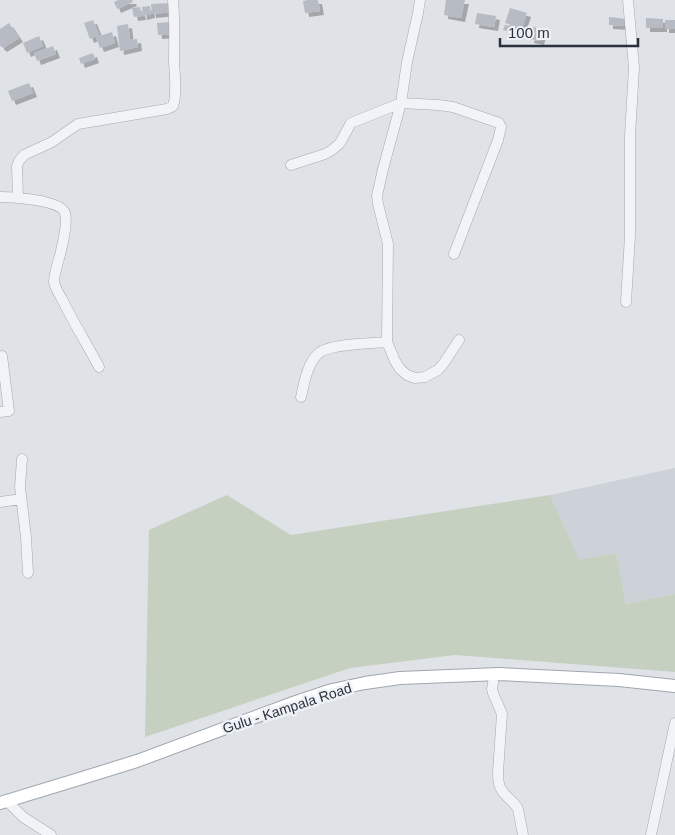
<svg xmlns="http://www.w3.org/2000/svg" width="675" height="835" viewBox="0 0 675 835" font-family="Helvetica,sans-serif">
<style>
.built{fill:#cdd1d8}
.green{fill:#c5d0c1}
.building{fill:#b7bbc3;filter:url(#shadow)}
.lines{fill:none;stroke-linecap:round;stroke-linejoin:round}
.minor-casing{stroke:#a5a9b0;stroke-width:11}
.major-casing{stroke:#a0a6b1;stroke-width:14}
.minor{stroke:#f1f3f6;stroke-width:10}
.major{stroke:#fff;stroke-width:12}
.labels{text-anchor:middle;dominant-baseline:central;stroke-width:5;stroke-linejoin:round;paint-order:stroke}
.street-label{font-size:14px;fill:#2a303c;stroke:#eef1f5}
</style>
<defs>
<filter id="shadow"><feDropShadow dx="4" dy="4" stdDeviation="0" flood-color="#0004"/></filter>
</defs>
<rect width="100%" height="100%" fill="#dfe2e7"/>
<path class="built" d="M 675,468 L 675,594 L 626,604 L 616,553 L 579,561 L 550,495 Z"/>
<path class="green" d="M 227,495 L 291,535 L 550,495 L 579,560 L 616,553 L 626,604 L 675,594 L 675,672 L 455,655 L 350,668 L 145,737 L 149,530 Z"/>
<path class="building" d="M 118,0 L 132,0 L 133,2 L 117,9 L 114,2 Z
M 308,0 L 318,0 L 320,11 L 305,13 L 303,1 Z
M 446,0 L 465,0 L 461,18 L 444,15 Z
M 171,3 L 172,12 L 152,14 L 151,4 Z
M 150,6 L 151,14 L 143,16 L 142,7 Z
M 140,7 L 142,16 L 134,17 L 132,8 Z
M 510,8 L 527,13 L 522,28 L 505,23 Z
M 477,13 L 496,16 L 494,27 L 475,24 Z
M 609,17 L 627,19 L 626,26 L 609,25 Z
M 646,18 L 663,19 L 663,28 L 646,28 Z
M 93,20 L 99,35 L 90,39 L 84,23 Z
M 665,20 L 675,20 L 675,29 L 665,29 Z
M 171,22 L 172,34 L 158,35 L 157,23 Z
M 9,23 L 19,38 L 3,48 L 1,46 L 0,46 L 0,29 Z
M 128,24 L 130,40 L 137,39 L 138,47 L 120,51 L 117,26 Z
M 505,25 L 512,26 L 511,32 L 503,30 Z
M 533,27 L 543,29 L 540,41 L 530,39 Z
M 112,32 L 115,43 L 100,48 L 96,37 Z
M 39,36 L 43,46 L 27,53 L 23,43 Z
M 53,46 L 56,54 L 37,61 L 34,53 Z
M 93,53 L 95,59 L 81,64 L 79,58 Z
M 29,83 L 33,93 L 12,101 L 8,91 Z"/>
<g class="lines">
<g class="minor-casing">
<path id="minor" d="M 420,0 L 418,13 L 407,62 L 401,103 L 383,169 L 377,196 L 378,204 L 388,244 L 387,342 L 395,361 L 400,369 L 407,375 L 415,378 L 425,377 L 438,370 L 444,363 L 459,340
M 291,165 L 325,154 L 332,150 L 340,143 L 351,123 L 401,103 L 438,105 L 453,107 L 499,123 L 501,127 L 498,140 L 454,254
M 0,197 C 13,197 61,200 65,213 C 68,222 63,242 61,251 C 59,260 54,273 54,282 C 55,288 59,294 62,299 C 73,322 87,344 99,367
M 18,198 L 17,166 L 19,161 L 24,155 L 52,142 L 78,124 L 167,109 L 173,106 C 177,93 175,76 174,63 C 174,42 175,21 173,0
M 626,302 L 630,236 L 630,135 L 634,68 L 628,0
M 0,357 L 2,356 L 9,411 L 0,412
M 301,397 C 304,384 307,364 318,354 C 327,344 372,343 387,342
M 22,459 L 20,487 L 26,537 L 28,573
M 0,502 L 21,499
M 499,674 L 494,677 L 492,689 L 493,693 L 502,714 L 498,772 C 498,778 498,784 501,789 C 505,797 514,801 518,809 L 523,835
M 7,801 L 23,817 L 51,835
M 651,835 L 675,723"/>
</g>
<g class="major-casing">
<path id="major" d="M 0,803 L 79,779 L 137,761 L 290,704 L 332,690 L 365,683 L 400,678 L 499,674 L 619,680 L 675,686"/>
</g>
<use href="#minor" class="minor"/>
<use href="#major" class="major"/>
</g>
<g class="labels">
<g class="street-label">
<text transform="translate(287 708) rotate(-18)">Gulu - Kampala Road</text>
</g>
</g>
<path d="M500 38v8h138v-8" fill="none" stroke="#2a303c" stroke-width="2.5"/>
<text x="508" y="38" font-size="15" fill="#2a303c" stroke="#eef1f5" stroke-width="4" paint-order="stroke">100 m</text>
</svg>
